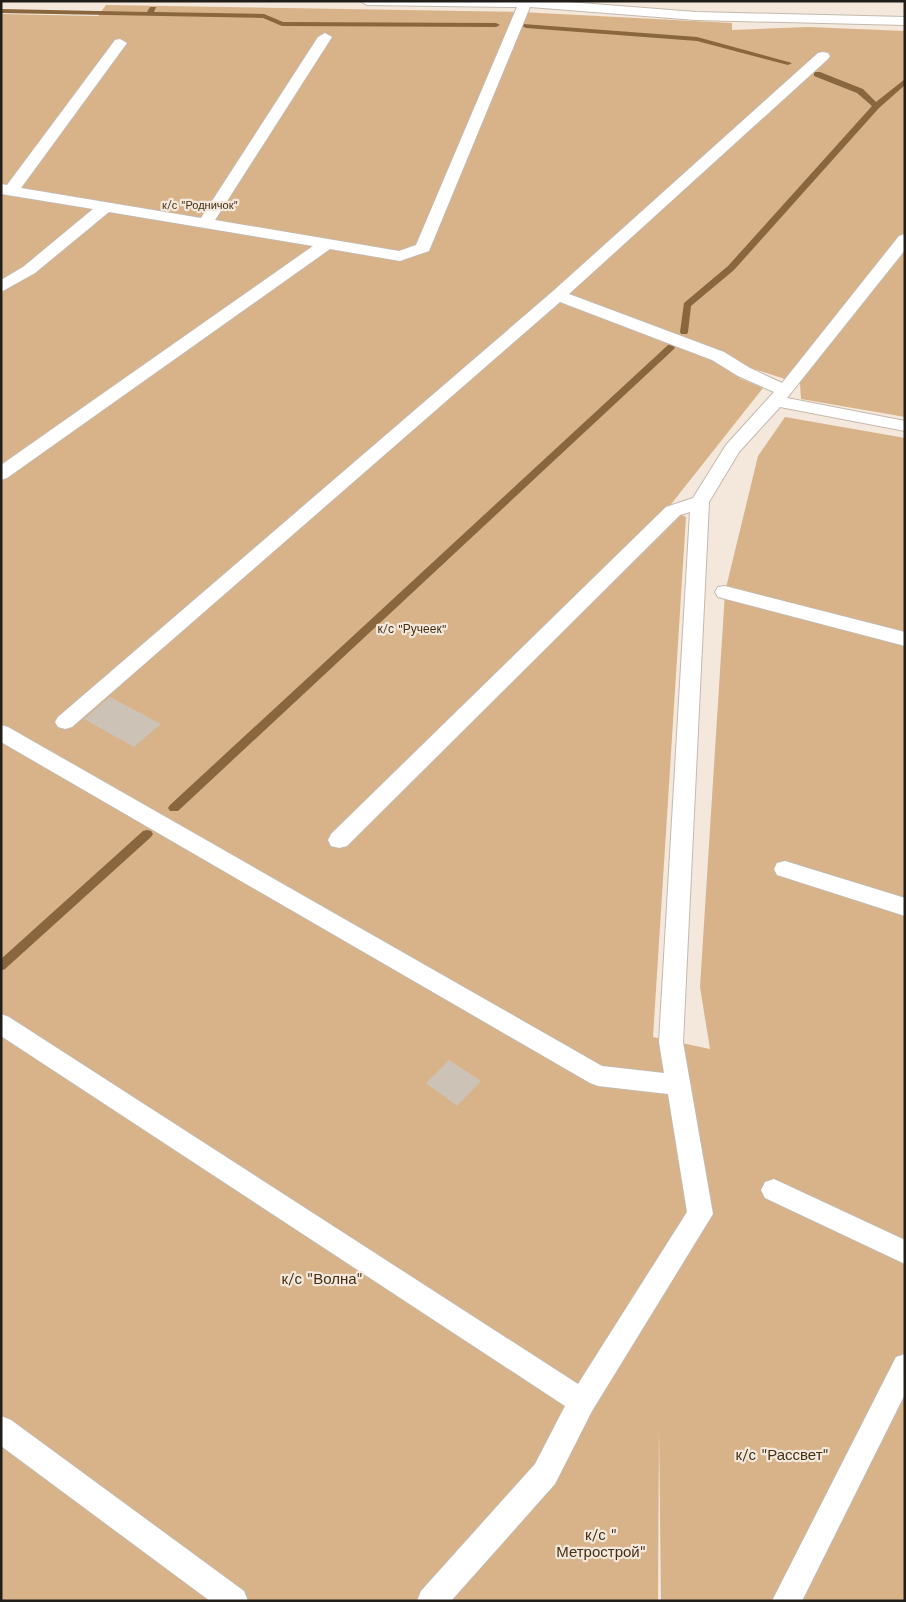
<svg xmlns="http://www.w3.org/2000/svg" width="906" height="1602" viewBox="0 0 906 1602" font-family="'Work Sans',sans-serif">
<style>
.green{fill:#d8b389}
.lines{fill:none;stroke-linecap:round;stroke-linejoin:round}
.stream{fill:#89663e;fill-rule:evenodd}
.building{fill:#cdc2b6}
.service-casing{stroke:#c4b9ad;stroke-width:2}
.service{fill:#fff;fill-rule:evenodd}
.labels{text-anchor:middle;dominant-baseline:central;stroke-width:4.5;stroke-linejoin:round;paint-order:stroke}
.far-park-label{font-size:11px;fill:#442f15;stroke:#f3e8db}
.park-label{font-size:12px;fill:#442f15;stroke:#f3e8db}
.near-park-label{font-size:15px;fill:#442f15;stroke:#f3e8db}
</style>
<rect width="100%" height="100%" fill="#f3e8db"/>
<path class="green" d="M 106,5 L 521,12 L 732,23 L 732,30 L 808,27 L 905,31 L 905,417 L 801,399 L 800,384 L 748,367 L 739,378 L 763,388 L 668,508 L 686,517 L 653,1037 L 710,1049 L 700,987 L 725,592 L 758,456 L 785,417 L 905,438 L 905,1601 L 661,1601 L 659,1429 L 658,1601 L 1,1601 L 1,14 L 98,16 Z"/>
<g class="lines">
<path class="stream" d="M 150,7 L 156,7 L 154,12 L 264,14 L 283,22 L 496,23 L 500,25 L 496,27 L 282,26 L 263,18 L 1,13 L 1,9 L 147,12 Z
M 523,24 L 697,37 L 792,63 L 788,65 L 697,41 L 526,28 L 522,26 Z
M 814,72 L 820,72 L 863,89 L 876,102 L 905,79 L 905,85 L 879,108 L 734,270 L 691,306 L 688,332 L 687,334 L 681,334 L 680,332 L 684,303 L 728,266 L 872,106 L 857,93 L 814,76 Z
M 671,344 L 675,347 L 674,349 L 178,811 L 170,811 L 168,808 L 170,805 L 668,345 Z
M 147,830 L 151,831 L 153,834 L 151,837 L 5,969 L 1,971 L 1,959 L 143,831 Z"/>
</g>
<path class="building" d="M 110,697 L 161,724 L 134,747 L 84,719 Z
M 449,1060 L 481,1081 L 457,1106 L 426,1083 Z"/>
<g class="lines">
<g class="service-casing">
<path id="service" d="M 360,1 L 555,1 L 696,12 L 905,17 L 905,25 L 696,20 L 530,7 L 429,251 L 400,261 L 330,249 L 7,478 L 1,480 L 1,465 L 313,246 L 109,212 L 35,273 L 1,292 L 1,280 L 23,267 L 93,209 L 1,194 L 1,184 L 7,185 L 115,40 L 120,39 L 127,43 L 21,188 L 201,218 L 318,37 L 325,33 L 332,37 L 215,220 L 399,251 L 416,245 L 517,7 L 367,5 Z
M 823,52 L 828,53 L 830,56 L 828,59 L 569,294 L 724,352 L 750,368 L 782,383 L 899,236 L 905,234 L 905,250 L 787,398 L 905,421 L 905,431 L 780,407 L 739,452 L 709,502 L 683,1042 L 713,1214 L 592,1411 L 555,1484 L 451,1601 L 417,1601 L 421,1591 L 535,1464 L 565,1406 L 1,1036 L 1,1014 L 9,1017 L 578,1384 L 687,1212 L 668,1094 L 598,1086 L 590,1083 L 1,742 L 1,725 L 8,727 L 602,1066 L 664,1073 L 659,1042 L 690,512 L 680,515 L 347,846 L 339,848 L 331,846 L 328,840 L 331,834 L 666,507 L 693,498 L 726,445 L 774,392 L 738,376 L 712,360 L 560,302 L 72,727 L 65,729 L 58,727 L 55,722 L 58,717 L 552,292 L 818,53 Z
M 725,586 L 905,632 L 905,646 L 718,597 L 715,592 L 718,587 Z
M 785,861 L 905,898 L 905,916 L 777,875 L 774,869 L 777,863 Z
M 774,1179 L 905,1240 L 905,1264 L 765,1198 L 761,1190 L 765,1182 Z
M 905,1354 L 905,1394 L 802,1601 L 772,1601 L 896,1357 Z
M 1,1416 L 11,1420 L 244,1591 L 248,1601 L 210,1601 L 1,1446 Z"/>
</g>
<use href="#service" class="service"/>
</g>
<g class="labels">
<g class="far-park-label">
<text x="200" y="205">к/с "Родничок"</text>
</g>
<g class="park-label">
<text x="412" y="629">к/с "Ручеек"</text>
</g>
<g class="near-park-label">
<text x="322" y="1279">к/с "Волна"</text>
<text x="782" y="1455">к/с "Рассвет"</text>
<text x="601" y="1535">к/с "<tspan x="601" dy="17">Метрострой"</tspan></text>
</g>
</g>
<rect width="906" height="1602" fill="none" stroke="#211d19" stroke-width="5"/>
</svg>
